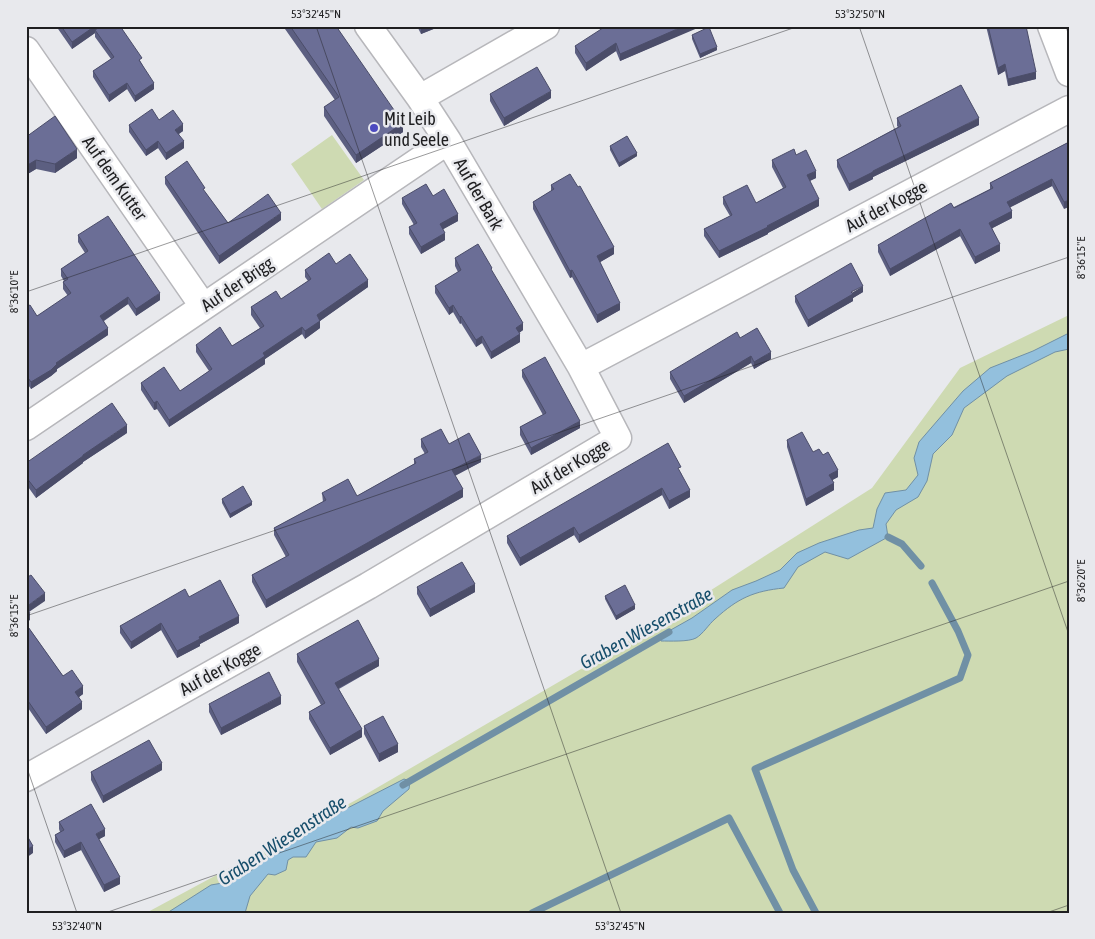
<svg xmlns="http://www.w3.org/2000/svg" width="1095" height="939" viewBox="0 0 1095 939" font-family="'Asap Condensed',sans-serif">
<style>
.green{fill:#cedab2}
.water{fill:#93c0dd;stroke:#7090a5}
.lines{fill:none;stroke-linecap:round;stroke-linejoin:round}
.stream{stroke:#7090a5;stroke-width:7}
.street-casing{stroke:#b7b7bb;stroke-width:29}
.street{stroke:#fff;stroke-width:26}
.wall{fill:#5c5f81}
.shaded-wall{fill:#4b4d69}
.building{fill:#6b6e96;stroke:#4b4d69}
.ticks{fill:none;stroke:#1f1f21;stroke-width:1;stroke-opacity:0.45}
.poi-dot{fill:#4c4ac0;stroke:#e8e9ed;stroke-width:2}
.labels{text-anchor:middle;dominant-baseline:central;stroke-width:5;stroke-linejoin:round;paint-order:stroke}
.poi-label{font-size:18px;fill:#1f1f21;stroke:#e8e9ed;text-anchor:start}
.street-label{font-size:18px;fill:#1f1f21;stroke:#e8e9ed}
.water-label{font-size:19px;font-style:italic;fill:#174e6b;stroke:#e8e9ed}
.neatline{fill:none;stroke:#1f1f21;stroke-width:2}
.ticks-label{font-size:12px;text-anchor:middle;fill:#1f1f21}
</style>
<rect width="100%" height="100%" fill="#e8e9ed"/>
<path class="green" d="M 332,135 L 364,180 L 322,209 L 291,164 Z
M 1069,315 L 1069,913 L 146,913 L 356,800 L 648,630 L 872,488 L 960,368 Z"/>
<path class="water" d="M 1069,333 L 1069,349 L 1055,352 L 1007,376 L 964,408 L 952,435 L 933,454 L 927,481 L 918,497 L 896,510 L 886,524 L 888,537 L 848,559 L 825,552 L 798,567 L 784,588 C 754,591 738,598 715,619 C 709,624 703,634 696,638 C 689,642 669,641 661,641 L 660,636 L 692,618 L 732,590 L 756,581 L 780,570 L 797,553 L 819,543 L 859,530 L 873,528 L 877,509 L 885,493 L 906,490 L 918,475 L 914,458 L 919,442 L 963,391 L 990,368 L 1033,351 Z
M 404,779 L 410,781 L 409,789 L 383,811 L 377,821 L 358,828 L 351,827 L 337,838 L 316,842 L 306,857 L 293,857 L 288,860 L 286,870 L 275,875 L 268,874 L 250,896 L 245,913 L 167,913 L 211,885 L 228,882 L 252,870 L 293,836 Z"/>
<g class="lines">
<path class="stream" d="M 888,537 L 902,544 L 921,566
M 403,785 L 669,632
M 532,913 L 729,818 L 780,913
M 816,913 L 793,870 L 755,769 L 960,678 L 968,655 L 958,631 L 932,583"/>
<g class="street-casing">
<path id="street" d="M 368,26 L 420,98 L 448,141 L 581,367
M 1051,26 L 1069,73
M 26,50 L 203,306
M 420,98 L 546,26
M 26,427 L 448,141
M 26,778 L 368,586 L 618,438 L 581,367 L 1069,109"/>
</g>
<use href="#street" class="street"/>
</g>
<path class="wall" d="M 56,26 L 120,26 L 142,64 L 154,89 L 135,102 L 127,89 L 109,102 L 93,77 L 93,71 L 111,59 L 95,37 L 95,33 L 72,49 Z
M 285,26 L 336,26 L 403,132 L 356,163 L 324,116 L 324,107 L 335,100 L 285,29 Z
M 417,26 L 441,26 L 421,34 Z
M 700,26 L 620,61 L 616,51 L 586,71 L 575,53 L 575,46 Z
M 986,26 L 1026,26 L 1036,79 L 1008,86 L 1005,71 L 998,75 Z
M 692,35 L 717,50 L 700,58 L 692,39 Z
M 490,94 L 551,98 L 504,126 L 490,101 Z
M 897,118 L 979,125 L 873,177 L 873,179 L 849,191 L 837,167 L 837,160 L 898,127 L 897,126 Z
M 159,120 L 183,131 L 179,134 L 184,148 L 166,160 L 158,148 L 146,156 L 129,132 L 129,125 Z
M 26,137 L 77,158 L 55,173 L 36,169 L 26,175 Z
M 1069,142 L 1064,209 L 1052,186 L 1010,207 L 1012,218 L 992,228 L 1000,251 L 975,264 L 960,236 L 890,276 L 878,252 L 878,245 L 990,189 L 990,183 Z
M 610,146 L 637,156 L 619,167 L 610,150 Z
M 796,155 L 816,178 L 810,181 L 819,206 L 768,233 L 768,234 L 719,258 L 704,236 L 704,229 L 730,216 L 723,204 L 723,197 L 756,203 L 783,188 L 772,167 L 772,160 Z
M 165,177 L 205,192 L 228,223 L 281,220 L 219,264 L 165,184 Z
M 551,185 L 614,254 L 600,262 L 620,310 L 597,323 L 572,277 L 570,278 L 533,209 L 533,202 L 551,191 Z
M 433,196 L 458,221 L 443,229 L 445,240 L 421,254 L 409,234 L 409,227 L 414,225 L 402,204 L 402,198 Z
M 78,235 L 160,300 L 136,316 L 128,304 L 104,321 L 108,335 L 57,369 L 57,371 L 51,376 L 31,389 L 26,382 L 26,307 L 37,316 L 68,296 L 63,289 L 63,282 L 64,281 L 61,276 L 61,269 L 85,253 L 78,242 Z
M 455,258 L 492,272 L 523,330 L 519,333 L 520,342 L 491,359 L 482,343 L 476,347 L 461,323 L 460,324 L 453,312 L 449,315 L 435,293 L 435,286 L 458,272 L 455,266 Z
M 336,264 L 368,287 L 320,321 L 320,328 L 305,339 L 302,334 L 265,359 L 265,364 L 169,427 L 157,409 L 154,410 L 141,390 L 141,383 L 180,391 L 209,371 L 196,352 L 196,345 L 232,346 L 260,328 L 251,315 L 251,307 L 281,299 L 308,281 L 305,277 L 305,270 Z
M 863,292 L 853,298 L 853,301 L 808,327 L 795,302 L 795,296 Z
M 740,338 L 771,359 L 754,369 L 751,363 L 684,403 L 670,379 L 670,372 Z
M 522,370 L 580,428 L 531,455 L 520,435 L 520,427 L 543,415 L 522,377 Z
M 127,433 L 83,462 L 83,463 L 36,498 L 26,484 L 26,463 Z
M 421,439 L 449,444 L 481,462 L 455,476 L 463,497 L 266,608 L 252,582 L 252,575 L 286,557 L 274,535 L 274,528 L 323,502 L 322,493 L 357,496 L 414,464 L 414,459 L 425,454 L 421,447 Z
M 787,440 L 813,452 L 838,477 L 832,480 L 834,490 L 806,506 L 787,447 Z
M 681,473 L 690,497 L 669,509 L 662,495 L 579,543 L 574,535 L 520,566 L 507,543 L 507,536 Z
M 222,499 L 252,505 L 230,518 L 222,503 Z
M 417,587 L 475,592 L 430,617 L 417,594 Z
M 605,596 L 635,609 L 616,620 L 605,599 Z
M 189,597 L 239,623 L 200,644 L 200,646 L 177,658 L 161,630 L 131,649 L 120,633 L 120,626 Z
M 26,624 L 63,676 L 83,694 L 79,697 L 82,709 L 46,734 L 26,705 Z
M 297,654 L 379,666 L 339,689 L 362,737 L 330,755 L 309,719 L 309,712 L 321,705 L 297,662 Z
M 209,704 L 281,704 L 221,735 L 209,712 Z
M 364,726 L 398,752 L 379,762 L 364,734 Z
M 162,770 L 103,803 L 91,780 L 91,772 Z
M 59,822 L 105,836 L 99,839 L 120,884 L 104,892 L 81,850 L 64,858 L 55,842 L 55,835 L 60,832 L 59,829 Z"/>
<path class="shaded-wall" d="M 95,26 L 103,26 L 95,30 L 95,33 L 72,49 L 72,42 Z
M 424,26 L 441,26 L 421,34 L 421,27 Z
M 684,26 L 700,27 L 620,61 L 620,54 Z
M 616,43 L 616,51 L 586,71 L 586,63 Z
M 717,47 L 717,50 L 700,58 L 700,54 Z
M 1005,64 L 1005,71 L 998,75 L 998,68 Z
M 1036,72 L 1036,79 L 1008,86 L 1008,79 Z
M 127,83 L 127,89 L 109,102 L 109,95 Z
M 154,83 L 154,89 L 135,102 L 135,96 Z
M 551,91 L 551,98 L 504,126 L 504,118 Z
M 979,118 L 979,125 L 873,177 L 873,179 L 849,191 L 849,184 L 873,171 Z
M 403,123 L 403,132 L 356,163 L 356,155 Z
M 183,124 L 183,131 L 175,136 L 175,130 Z
M 158,141 L 158,148 L 146,156 L 146,150 Z
M 184,141 L 184,148 L 166,160 L 166,153 Z
M 77,149 L 77,158 L 55,173 L 55,164 Z
M 637,153 L 637,156 L 619,167 L 619,163 Z
M 36,160 L 36,169 L 26,175 L 26,166 Z
M 816,171 L 816,178 L 807,182 L 807,175 Z
M 1052,179 L 1052,186 L 1007,209 L 1007,202 Z
M 819,199 L 819,206 L 768,233 L 768,234 L 719,258 L 719,251 Z
M 1069,200 L 1069,207 L 1064,209 L 1064,202 Z
M 1012,211 L 1012,218 L 989,230 L 989,223 Z
M 281,213 L 281,220 L 219,264 L 219,256 Z
M 458,214 L 458,221 L 440,231 L 440,224 Z
M 960,229 L 960,236 L 890,276 L 890,269 Z
M 445,233 L 445,240 L 421,254 L 421,247 Z
M 1000,244 L 1000,251 L 975,264 L 975,257 Z
M 614,247 L 614,254 L 597,264 L 597,256 Z
M 572,270 L 572,277 L 570,278 L 570,271 Z
M 368,280 L 368,287 L 317,323 L 317,315 Z
M 863,286 L 863,292 L 853,298 L 853,301 L 808,327 L 808,320 Z
M 160,293 L 160,300 L 136,316 L 136,309 Z
M 128,297 L 128,304 L 100,323 L 100,316 Z
M 620,303 L 620,310 L 597,323 L 597,315 Z
M 453,305 L 453,312 L 449,315 L 449,308 Z
M 461,316 L 461,323 L 460,324 L 460,317 Z
M 320,321 L 320,328 L 305,339 L 305,331 Z
M 523,323 L 523,330 L 516,335 L 516,328 Z
M 302,327 L 302,334 L 265,359 L 265,364 L 169,427 L 169,420 L 263,353 Z
M 108,328 L 108,335 L 57,369 L 57,371 L 51,376 L 31,389 L 31,382 L 56,363 Z
M 520,334 L 520,342 L 491,359 L 491,352 Z
M 482,336 L 482,343 L 476,347 L 476,340 Z
M 771,352 L 771,359 L 754,369 L 754,362 Z
M 751,356 L 751,363 L 684,403 L 684,396 Z
M 157,401 L 157,409 L 154,410 L 154,403 Z
M 580,421 L 580,428 L 531,455 L 531,448 Z
M 127,425 L 127,433 L 83,462 L 83,463 L 36,498 L 36,490 L 83,455 Z
M 481,455 L 481,462 L 452,477 L 452,470 Z
M 838,470 L 838,477 L 829,482 L 829,475 Z
M 834,483 L 834,490 L 806,506 L 806,499 Z
M 662,488 L 662,495 L 579,543 L 579,535 Z
M 463,489 L 463,497 L 266,608 L 266,600 Z
M 690,490 L 690,497 L 669,509 L 669,501 Z
M 252,502 L 252,505 L 230,518 L 230,514 Z
M 574,527 L 574,535 L 520,566 L 520,558 Z
M 475,584 L 475,592 L 430,617 L 430,609 Z
M 45,593 L 45,601 L 26,614 L 26,607 Z
M 635,605 L 635,609 L 616,620 L 616,616 Z
M 30,613 L 30,620 L 26,623 L 26,616 Z
M 239,616 L 239,623 L 200,644 L 200,646 L 177,658 L 177,651 L 199,637 Z
M 161,623 L 161,630 L 131,649 L 131,642 Z
M 379,659 L 379,666 L 335,690 L 335,683 Z
M 83,686 L 83,694 L 75,700 L 75,692 Z
M 281,696 L 281,704 L 221,735 L 221,728 Z
M 82,702 L 82,709 L 46,734 L 46,727 Z
M 362,729 L 362,737 L 330,755 L 330,748 Z
M 398,744 L 398,752 L 379,762 L 379,754 Z
M 162,763 L 162,770 L 103,803 L 103,796 Z
M 105,829 L 105,836 L 96,841 L 96,834 Z
M 81,842 L 81,850 L 64,858 L 64,851 Z
M 33,846 L 33,853 L 26,858 L 26,850 Z
M 120,877 L 120,884 L 104,892 L 104,885 Z"/>
<path class="building" d="M 61,26 L 95,26 L 72,42 Z
M 101,26 L 120,26 L 142,58 L 139,60 L 154,83 L 135,96 L 127,83 L 109,95 L 93,71 L 114,57 L 95,30 Z
M 290,26 L 336,26 L 403,123 L 356,155 L 324,107 L 339,97 Z
M 606,26 L 684,26 L 620,54 L 616,43 L 586,63 L 575,46 Z
M 988,26 L 1026,26 L 1036,72 L 1008,79 L 1005,64 L 998,68 Z
M 709,27 L 717,47 L 700,54 L 692,35 Z
M 537,67 L 551,91 L 504,118 L 490,94 Z
M 961,85 L 979,118 L 873,171 L 873,172 L 849,184 L 837,160 L 901,126 L 897,118 Z
M 152,109 L 159,120 L 173,110 L 183,124 L 175,130 L 184,141 L 166,153 L 158,141 L 146,150 L 129,125 Z
M 55,116 L 77,149 L 55,164 L 36,160 L 26,166 L 26,137 Z
M 627,136 L 637,153 L 619,163 L 610,146 Z
M 1069,142 L 1069,200 L 1064,202 L 1052,179 L 1007,202 L 1012,211 L 989,223 L 1000,244 L 975,257 L 960,229 L 890,269 L 878,245 L 951,203 L 954,208 L 993,188 L 990,183 Z
M 794,149 L 796,155 L 806,150 L 816,171 L 807,175 L 819,199 L 767,226 L 768,227 L 719,251 L 704,229 L 732,215 L 723,197 L 747,185 L 756,203 L 786,187 L 772,160 Z
M 187,161 L 205,188 L 203,189 L 228,223 L 268,194 L 281,213 L 219,256 L 165,177 Z
M 570,174 L 578,187 L 580,186 L 614,247 L 597,256 L 620,303 L 597,315 L 572,270 L 570,271 L 533,202 L 554,189 L 551,185 Z
M 426,184 L 433,196 L 444,189 L 458,214 L 440,224 L 445,233 L 421,247 L 409,227 L 417,223 L 402,198 Z
M 108,216 L 160,293 L 136,309 L 128,297 L 100,316 L 108,328 L 56,363 L 57,364 L 51,370 L 31,382 L 26,375 L 26,307 L 30,305 L 37,316 L 71,293 L 63,282 L 68,279 L 61,269 L 88,251 L 78,235 Z
M 478,244 L 492,268 L 491,269 L 523,323 L 516,328 L 520,334 L 491,352 L 482,336 L 476,340 L 461,316 L 460,317 L 453,305 L 449,308 L 435,286 L 461,270 L 455,258 Z
M 329,253 L 336,264 L 350,254 L 368,280 L 317,315 L 320,321 L 305,331 L 302,327 L 263,353 L 265,356 L 169,420 L 157,401 L 154,403 L 141,383 L 164,367 L 180,391 L 212,369 L 196,345 L 220,327 L 232,346 L 264,326 L 251,307 L 276,291 L 281,299 L 311,279 L 305,270 Z
M 851,263 L 863,286 L 851,292 L 853,294 L 808,320 L 795,296 Z
M 757,328 L 771,352 L 754,362 L 751,356 L 684,396 L 670,372 L 737,332 L 740,338 Z
M 545,357 L 580,421 L 531,448 L 520,427 L 546,413 L 522,370 Z
M 112,403 L 127,425 L 83,455 L 83,456 L 36,490 L 26,477 L 26,463 Z
M 441,429 L 449,444 L 469,433 L 481,455 L 452,470 L 463,489 L 266,600 L 252,575 L 289,555 L 274,528 L 326,500 L 322,493 L 348,479 L 357,496 L 416,463 L 414,459 L 428,452 L 421,439 Z
M 802,432 L 813,452 L 819,449 L 823,455 L 828,452 L 838,470 L 829,475 L 834,483 L 806,499 L 787,440 Z
M 668,443 L 681,467 L 678,468 L 690,490 L 669,501 L 662,488 L 579,535 L 574,527 L 520,558 L 507,536 Z
M 243,486 L 252,502 L 230,514 L 222,499 Z
M 462,562 L 475,584 L 430,609 L 417,587 Z
M 31,575 L 45,593 L 26,607 L 26,578 Z
M 220,580 L 239,616 L 199,637 L 200,639 L 177,651 L 161,623 L 131,642 L 120,626 L 185,589 L 189,597 Z
M 625,585 L 635,605 L 616,616 L 605,596 Z
M 26,607 L 30,613 L 26,616 Z
M 358,620 L 379,659 L 335,683 L 362,729 L 330,748 L 309,712 L 325,703 L 297,654 Z
M 26,624 L 63,676 L 72,670 L 83,686 L 75,692 L 82,702 L 46,727 L 26,698 Z
M 269,672 L 281,696 L 221,728 L 209,704 Z
M 383,716 L 398,744 L 379,754 L 364,726 Z
M 149,740 L 162,763 L 103,796 L 91,772 Z
M 91,804 L 105,829 L 96,834 L 120,877 L 104,885 L 81,842 L 64,851 L 55,835 L 64,830 L 59,822 Z
M 26,834 L 33,846 L 26,850 Z"/>
<path class="ticks" d="M 316,26 L 621,913M 859,26 L 1069,635M 26,292 L 799,26M 26,616 L 1069,257M 26,765 L 77,913M 105,913 L 1069,581M 1046,913 L 1069,905"/>
<circle class="poi-dot" cx="374" cy="128" r="5"/>
<g class="labels">
<g class="poi-label">
<text x="384" y="118">Mit Leib<tspan x="384" dy="21">und Seele</tspan></text>
</g>
<g class="street-label">
<text transform="translate(115 178) rotate(55)">Auf dem Kutter</text>
<text transform="translate(479 194) rotate(60)">Auf der Bark</text>
<text transform="translate(886 206) rotate(-28)">Auf der Kogge</text>
<text transform="translate(237 284) rotate(-34)">Auf der Brigg</text>
<text transform="translate(570 466) rotate(-31)">Auf der Kogge</text>
<text transform="translate(220 669) rotate(-29)">Auf der Kogge</text>
</g>
<g class="water-label">
<text transform="translate(646 628) rotate(-29)">Graben Wiesenstraße</text>
<text transform="translate(282 840) rotate(-33)">Graben Wiesenstraße</text>
</g>
</g>
<rect width="1095" height="939" fill="none" stroke="#e8e9ed" stroke-width="55"/>
<rect x="28" y="28" width="1040" height="884" class="neatline"/>
<g class="ticks-label">
<text x="316" y="18">53°32'45"N</text>
<text x="860" y="18">53°32'50"N</text>
<text transform="translate(1081 258) rotate(-90)" y="4">8°36'15"E</text>
<text transform="translate(14 292) rotate(-90)" y="4">8°36'10"E</text>
<text transform="translate(1081 581) rotate(-90)" y="4">8°36'20"E</text>
<text transform="translate(14 616) rotate(-90)" y="4">8°36'15"E</text>
<text x="77" y="930">53°32'40"N</text>
<text x="620" y="930">53°32'45"N</text>
</g>
</svg>
